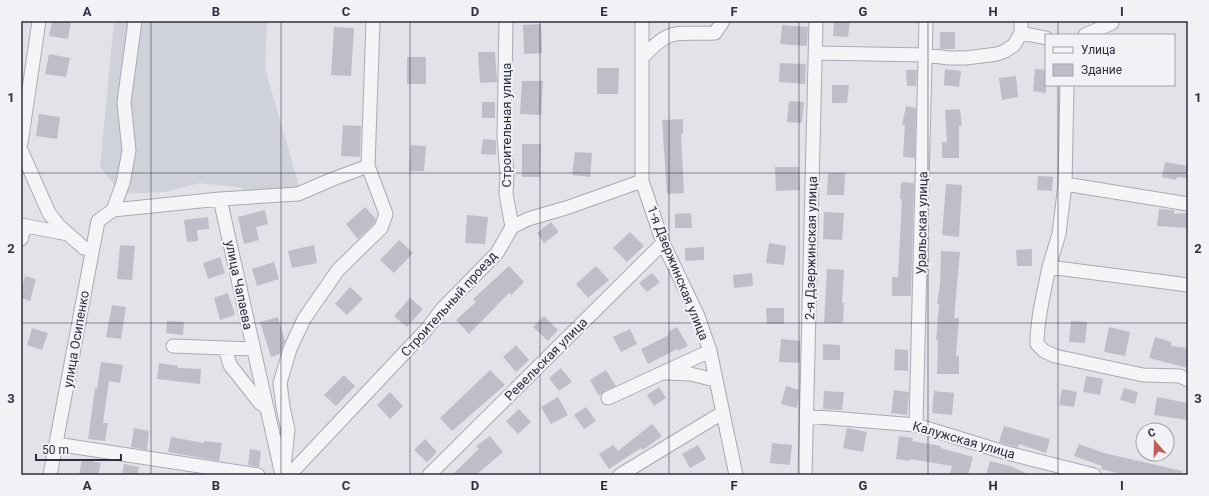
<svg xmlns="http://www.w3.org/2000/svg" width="1209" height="496" viewBox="0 0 1209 496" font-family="Roboto,sans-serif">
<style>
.built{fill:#d0d2da}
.building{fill:#bdbec8}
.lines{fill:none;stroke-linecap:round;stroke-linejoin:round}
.minor-casing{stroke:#a8a9b3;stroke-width:15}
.minor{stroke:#f4f5f7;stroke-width:13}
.grid{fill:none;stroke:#2c2f3f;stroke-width:1;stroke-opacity:0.55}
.labels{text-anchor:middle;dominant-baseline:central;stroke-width:4;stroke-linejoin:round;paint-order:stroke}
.street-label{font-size:13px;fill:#2c2f3f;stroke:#f1f2f6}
.neatline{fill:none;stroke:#2c2f3f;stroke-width:1.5}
.grid-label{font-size:13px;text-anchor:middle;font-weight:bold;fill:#2c2f3f}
</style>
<rect width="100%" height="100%" fill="#e2e3e9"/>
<path class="built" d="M 114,21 L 267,21 L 265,68 L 299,186 L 299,197 L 233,202 L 243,188 L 200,183 L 165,192 L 122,194 L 100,167 Z"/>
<path class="building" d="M 52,21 L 71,21 L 68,39 L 49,36 Z
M 834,21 L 850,21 L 848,37 L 833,36 Z
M 541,24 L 542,53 L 524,54 L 523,25 Z
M 782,25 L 808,27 L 807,46 L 780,44 Z
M 334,27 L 354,28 L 351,76 L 331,75 Z
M 940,32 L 955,32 L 955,49 L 940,49 Z
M 478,52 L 495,52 L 497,82 L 480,83 Z
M 49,54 L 70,58 L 66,77 L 45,74 Z
M 407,57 L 426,57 L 426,84 L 407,84 Z
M 780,63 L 806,64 L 805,84 L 779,82 Z
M 597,68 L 619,68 L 618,94 L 597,94 Z
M 945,69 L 961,71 L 959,87 L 944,85 Z
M 1035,69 L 1046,70 L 1046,93 L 1033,91 Z
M 906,70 L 917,70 L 916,86 L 907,86 Z
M 1016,76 L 1018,97 L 1002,100 L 999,78 Z
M 522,81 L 543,81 L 541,115 L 520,114 Z
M 832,85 L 849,85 L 847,103 L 832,103 Z
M 789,101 L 804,102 L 802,123 L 787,122 Z
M 482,102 L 495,102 L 495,118 L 482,118 Z
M 906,106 L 916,108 L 915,158 L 903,157 L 905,125 L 902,125 Z
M 960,109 L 962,126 L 959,126 L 959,158 L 942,158 L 942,142 L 947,142 L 945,110 Z
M 39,114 L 60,117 L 57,139 L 36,136 Z
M 683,119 L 683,134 L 681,134 L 684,193 L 667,194 L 662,120 Z
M 343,125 L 361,126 L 360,157 L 341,156 Z
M 483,139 L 496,140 L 496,155 L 481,154 Z
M 522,144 L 541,144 L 540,177 L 522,177 Z
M 411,145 L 426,146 L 424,171 L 409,171 Z
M 575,152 L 592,153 L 590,177 L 572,175 Z
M 1165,162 L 1188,166 L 1188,178 L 1177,177 L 1176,180 L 1162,177 Z
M 775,167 L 799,167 L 800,190 L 776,191 Z
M 828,173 L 845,173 L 844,195 L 827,195 Z
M 1038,176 L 1053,177 L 1052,191 L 1037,190 Z
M 901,182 L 914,183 L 911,296 L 892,296 L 892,277 L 898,277 L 902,199 L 900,199 Z
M 946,184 L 962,185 L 959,237 L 942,235 Z
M 365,207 L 376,219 L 374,224 L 358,239 L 346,224 Z
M 1159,209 L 1174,210 L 1174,214 L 1188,213 L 1188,228 L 1157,226 Z
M 265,210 L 268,224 L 256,227 L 259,240 L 244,244 L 238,217 Z
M 824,212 L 844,213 L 842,240 L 823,239 Z
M 691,213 L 692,228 L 675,228 L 675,214 Z
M 467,215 L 488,217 L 485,244 L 465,243 Z
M 208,217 L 209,229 L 197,230 L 198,241 L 187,242 L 184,220 Z
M 551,222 L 559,232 L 544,243 L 537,233 Z
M 630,232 L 644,246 L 627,262 L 613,248 Z
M 399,240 L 413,253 L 394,273 L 380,260 Z
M 769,243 L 786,246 L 784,265 L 766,263 Z
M 120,245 L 135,246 L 132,280 L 117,279 Z
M 314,245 L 317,263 L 292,268 L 288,251 Z
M 704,247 L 704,260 L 685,261 L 685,248 Z
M 1032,249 L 1032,266 L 1017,266 L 1016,250 Z
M 941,251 L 960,252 L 954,318 L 959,318 L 956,356 L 959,356 L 959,374 L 937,374 L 938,340 L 936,340 L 939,304 L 937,303 L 940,284 Z
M 220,257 L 225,273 L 208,279 L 203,263 Z
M 274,262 L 279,279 L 257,286 L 252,269 Z
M 509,266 L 524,282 L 511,295 L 509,293 L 469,334 L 456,320 L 476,302 L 473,299 Z
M 596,266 L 609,280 L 588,298 L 576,284 Z
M 827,269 L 844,270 L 842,303 L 844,303 L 843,323 L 824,323 Z
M 652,273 L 660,282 L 647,292 L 639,283 Z
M 752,273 L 753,286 L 734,288 L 733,275 Z
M 25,276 L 36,279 L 30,301 L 21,298 L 21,291 Z
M 350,287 L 363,299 L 347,315 L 335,304 Z
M 228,293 L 235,315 L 220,320 L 214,298 Z
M 410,298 L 423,309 L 407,327 L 394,316 Z
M 112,305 L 126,307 L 121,339 L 106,337 Z
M 766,308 L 784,308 L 784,324 L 767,324 Z
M 544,316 L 558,330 L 548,341 L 533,327 Z
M 278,317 L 285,341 L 280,354 L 271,357 L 260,322 Z
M 167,321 L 184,322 L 183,335 L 166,333 Z
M 1071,321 L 1087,322 L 1085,343 L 1069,342 Z
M 677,327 L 688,346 L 678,351 L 677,349 L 648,364 L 641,349 L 669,335 L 668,332 Z
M 1109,327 L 1130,332 L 1125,356 L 1104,352 Z
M 32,328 L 48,333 L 42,350 L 27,345 Z
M 630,329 L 637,344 L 621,352 L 613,337 Z
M 1155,337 L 1172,342 L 1171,346 L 1188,348 L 1188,368 L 1149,358 Z
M 781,339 L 800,341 L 800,363 L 779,362 Z
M 823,344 L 840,345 L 840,360 L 823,360 Z
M 516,345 L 529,360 L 516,372 L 503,357 Z
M 895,349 L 908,350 L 908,371 L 894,370 Z
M 101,362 L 123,365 L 120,383 L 109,381 L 103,423 L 108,423 L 105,441 L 88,439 L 95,388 L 97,389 Z
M 159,363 L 178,366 L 178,368 L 201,369 L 200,384 L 157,379 Z
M 561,368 L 572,382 L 559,391 L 549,378 Z
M 490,370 L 505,385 L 452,431 L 440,418 Z
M 606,370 L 616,386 L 605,391 L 599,396 L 590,380 Z
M 344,375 L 355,386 L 336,406 L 324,395 Z
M 1086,376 L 1103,379 L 1100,395 L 1083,392 Z
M 786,386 L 799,390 L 797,408 L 781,404 Z
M 659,387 L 666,398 L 654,406 L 647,395 Z
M 1124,388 L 1138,392 L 1135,404 L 1120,400 Z
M 1062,389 L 1077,392 L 1074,407 L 1059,405 Z
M 894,390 L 909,392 L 907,415 L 891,413 Z
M 824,391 L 844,392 L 842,410 L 823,409 Z
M 934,391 L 954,393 L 952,415 L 932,413 Z
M 390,392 L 403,406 L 390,419 L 377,405 Z
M 558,397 L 568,415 L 551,424 L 541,407 Z
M 1157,397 L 1188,403 L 1188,420 L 1154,415 Z
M 586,407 L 596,421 L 584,429 L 574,415 Z
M 519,409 L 531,422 L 518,434 L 506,421 Z
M 652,424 L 662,436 L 643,450 L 641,448 L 609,469 L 599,454 L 613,445 L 618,451 Z
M 1004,426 L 1050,439 L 1046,453 L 1019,444 L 1018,448 L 999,442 Z
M 134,428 L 149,431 L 147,450 L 131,447 Z
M 847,428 L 867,432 L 863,452 L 843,448 Z
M 490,436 L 503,452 L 476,475 L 452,475 L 479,449 L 476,446 Z
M 899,436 L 913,438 L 912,441 L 941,446 L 940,448 L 973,457 L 968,475 L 950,473 L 952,466 L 910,459 L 910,461 L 896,459 Z
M 171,437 L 204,443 L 204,441 L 222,443 L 219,461 L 168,452 Z
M 425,439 L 437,452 L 427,462 L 414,450 Z
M 772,443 L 792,445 L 790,465 L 770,463 Z
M 1079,444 L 1104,453 L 1182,471 L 1181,475 L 1125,475 L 1101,469 L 1102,466 L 1074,456 Z
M 698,445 L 706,459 L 690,468 L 682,454 Z
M 250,449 L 261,451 L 259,467 L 248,465 Z
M 82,459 L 101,463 L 98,475 L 79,475 Z
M 990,461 L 1010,466 L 1030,475 L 986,475 Z
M 124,464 L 139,467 L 137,475 L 122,475 Z"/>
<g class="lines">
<g class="minor-casing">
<path id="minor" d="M 506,21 L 504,138 L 507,174 L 506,194 L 512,227
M 642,21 L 642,181 L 663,243 L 698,316 L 710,351 L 736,475
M 1021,33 L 1046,38
M 1085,35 L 1112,23
M 815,53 L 925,55 L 949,58 L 966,58 L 997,54 L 1005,51 L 1014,45 L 1021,33 L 1021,21
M 642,58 C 671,26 675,35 715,33 L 723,21
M 1067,85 L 1065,184 L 1059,234 L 1049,267 L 1188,285
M 21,143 L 39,21
M 21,150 L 49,213 L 59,226 L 84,248 L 92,250
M 1065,184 L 1188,204
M 220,199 L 298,194 L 333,179 L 368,166
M 113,210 L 123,183 L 129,151 L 124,102 L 135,21
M 21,225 L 68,234
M 21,239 L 25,226
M 1049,267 C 1044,293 1037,318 1037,344 L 1044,351 L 1055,356 L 1143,375 L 1180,376 L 1188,380
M 173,346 L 253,349
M 225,348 L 230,365 L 260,403 L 266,407
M 666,373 L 690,374 L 715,380
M 608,398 L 710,351
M 806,416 L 916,425 L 1007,453 L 1094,475
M 916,425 L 926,21
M 56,444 L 258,475
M 284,467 L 288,430 L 283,407 L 280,383 L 290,349 L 304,319 L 338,270 L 381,228 L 386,214 L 368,166 L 373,21
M 50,475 L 98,221 L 113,210 L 220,199 L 282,475
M 286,475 L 293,471 L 426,330 L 443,308 L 497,253 L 512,227 L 528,219 L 566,208 L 642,181
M 429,475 L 663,243
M 620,475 L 722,413
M 805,475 L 816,21"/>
</g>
<use href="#minor" class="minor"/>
</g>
<path class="grid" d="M 151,21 L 151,475M 281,21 L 281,475M 410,21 L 410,475M 540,21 L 540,475M 669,21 L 669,475M 799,21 L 799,475M 928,21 L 928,475M 1058,21 L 1058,35M 1058,85 L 1058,475M 21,173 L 1188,173M 21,323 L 1188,323"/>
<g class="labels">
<g class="street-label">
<text transform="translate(506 125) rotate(-90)">Строительная улица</text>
<text transform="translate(922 223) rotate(-89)">Уральская улица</text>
<text transform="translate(811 248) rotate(-89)">2-я Дзержинская улица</text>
<text transform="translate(678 273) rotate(68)">1-я Дзержинская улица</text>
<text transform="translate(239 285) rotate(78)">улица Чапаева</text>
<text transform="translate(449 304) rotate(-48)">Строительный проезд</text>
<text transform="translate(76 339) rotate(-80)">улица Осипенко</text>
<text transform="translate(546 359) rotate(-45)">Ревельская улица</text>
<text transform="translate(964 440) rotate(16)">Калужская улица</text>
</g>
</g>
<rect width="1209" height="496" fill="none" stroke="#f1f2f6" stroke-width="44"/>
<rect x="1045" y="34" width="130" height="52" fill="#f1f2f6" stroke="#a2a4ad"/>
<rect x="1053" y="47" width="20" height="6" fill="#f4f5f7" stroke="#a2a4ad"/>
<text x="1081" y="54" font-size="12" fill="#2c2f3f">Улица</text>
<rect x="1053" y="64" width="20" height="12" fill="#bdbec8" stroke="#a2a4ad"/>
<text x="1081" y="74" font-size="12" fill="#2c2f3f">Здание</text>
<g transform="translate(1155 442) rotate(340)"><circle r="19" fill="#f1f2f6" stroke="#a2a4ad"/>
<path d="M0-3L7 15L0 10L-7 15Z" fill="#bf5d56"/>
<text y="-6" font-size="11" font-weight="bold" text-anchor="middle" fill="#2c2f3f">С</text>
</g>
<path d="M36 454v6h85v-6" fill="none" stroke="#2c2f3f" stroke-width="2"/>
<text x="42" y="454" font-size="12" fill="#2c2f3f" stroke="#f1f2f6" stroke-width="3" paint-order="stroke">50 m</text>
<rect x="22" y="22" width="1165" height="452" class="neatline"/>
<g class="grid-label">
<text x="87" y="16">A</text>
<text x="216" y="16">B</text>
<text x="346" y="16">C</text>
<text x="475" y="16">D</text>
<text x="604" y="16">E</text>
<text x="734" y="16">F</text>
<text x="863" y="16">G</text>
<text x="993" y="16">H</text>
<text x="1122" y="16">I</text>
<text x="11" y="102">1</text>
<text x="1198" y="102">1</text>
<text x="11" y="253">2</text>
<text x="1198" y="253">2</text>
<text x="11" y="403">3</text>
<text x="1198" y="403">3</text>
<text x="87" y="490">A</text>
<text x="216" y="490">B</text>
<text x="346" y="490">C</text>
<text x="475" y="490">D</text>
<text x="604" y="490">E</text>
<text x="734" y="490">F</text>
<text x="863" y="490">G</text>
<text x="993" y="490">H</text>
<text x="1122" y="490">I</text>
</g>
</svg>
